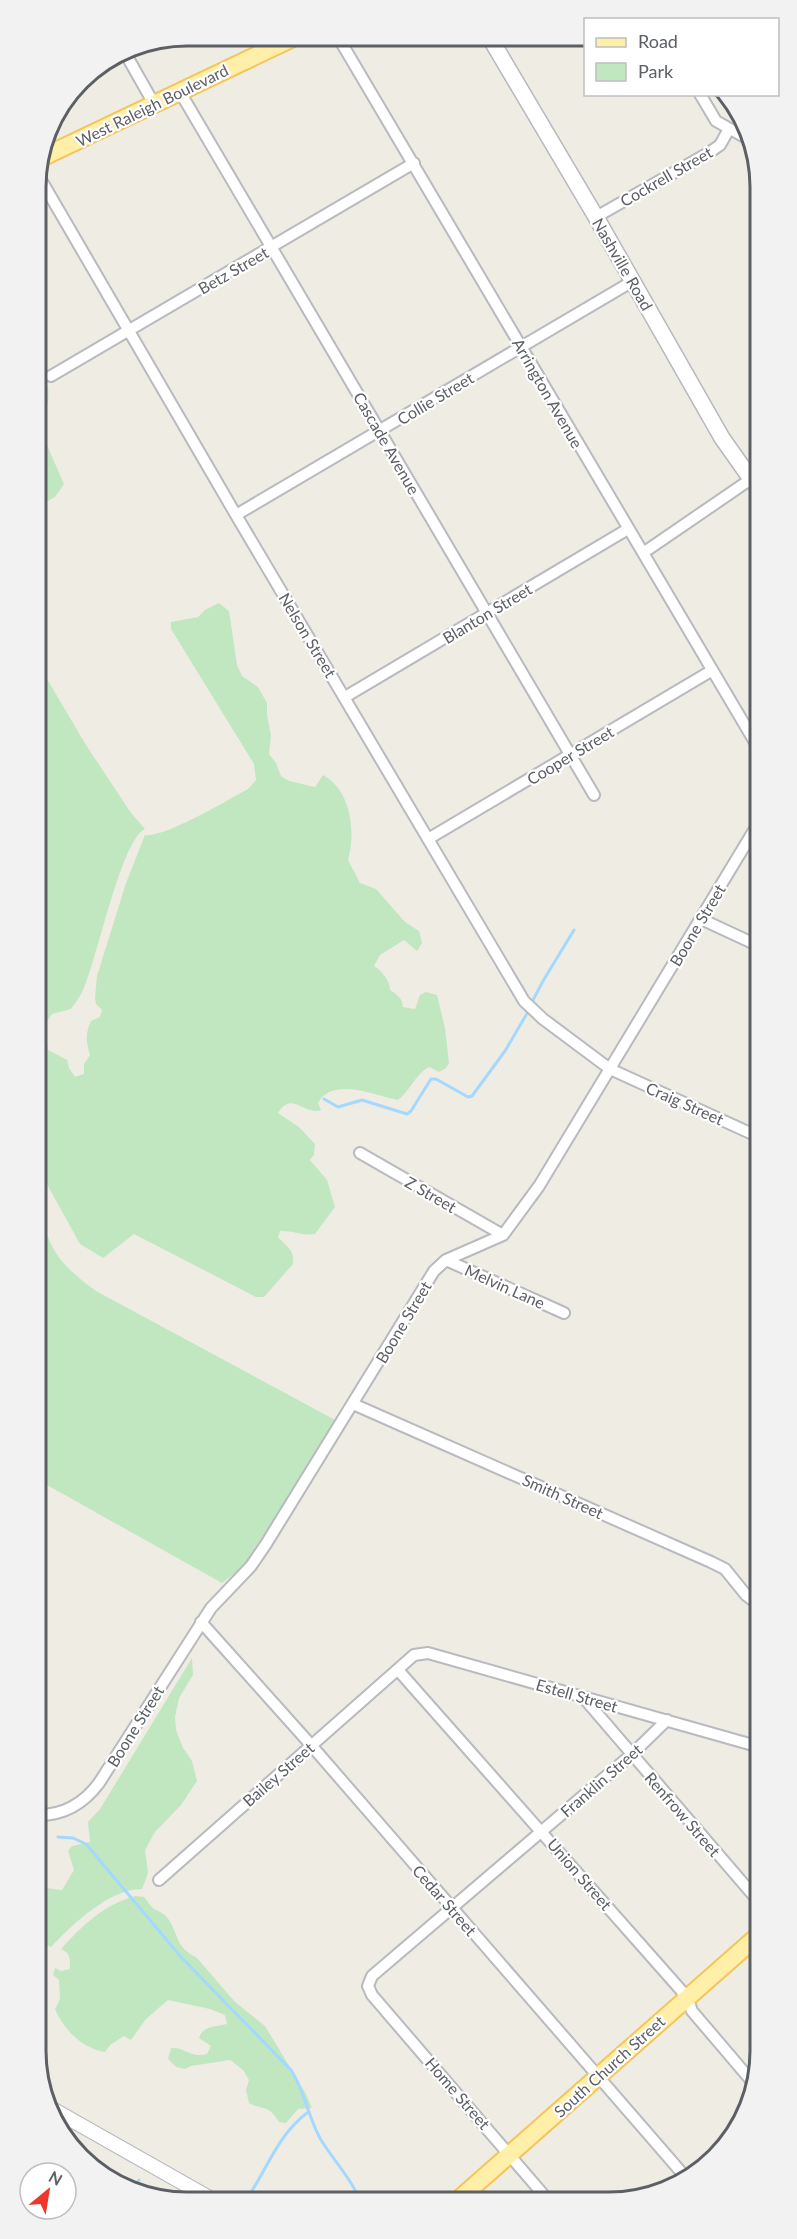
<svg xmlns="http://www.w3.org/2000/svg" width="797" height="2239" viewBox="0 0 797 2239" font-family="Lato,sans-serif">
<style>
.green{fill:#c1e7c0}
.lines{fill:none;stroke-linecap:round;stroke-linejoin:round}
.stream{stroke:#a4d9ff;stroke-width:3}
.minor-casing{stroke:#b7babe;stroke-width:14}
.tertiary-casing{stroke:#b7babe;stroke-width:16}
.secondary-casing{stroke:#b6b9be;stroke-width:18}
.primary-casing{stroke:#f4c558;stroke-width:20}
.minor{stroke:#fff;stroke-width:10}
.tertiary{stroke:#fff;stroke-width:14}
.secondary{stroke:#fff;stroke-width:15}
.primary{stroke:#ffefa9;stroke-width:16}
.labels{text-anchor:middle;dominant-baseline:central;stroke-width:4.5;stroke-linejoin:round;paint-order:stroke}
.street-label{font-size:16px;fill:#5c6065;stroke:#fff}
.rim{fill:none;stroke:#5c6065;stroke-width:3}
</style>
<rect width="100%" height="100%" fill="#efece4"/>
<path class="green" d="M 37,375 L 48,386 C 50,402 46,413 39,427 L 64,484 L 55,497 L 37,507 Z
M 219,603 L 229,611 L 237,665 L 242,676 L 258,687 L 267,703 L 267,715 L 271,736 L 269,754 L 276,763 L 281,776 L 289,781 L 315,787 L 323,775 C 351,790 356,832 348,860 L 360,883 L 376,889 L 405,922 L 419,931 L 422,943 L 417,951 L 404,940 L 380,955 L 374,966 C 382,971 390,981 390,990 C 398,995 402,998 403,1007 L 415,1009 L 420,995 L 426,992 L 437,995 L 445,1028 L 449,1063 L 446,1068 L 439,1072 L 429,1067 C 415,1074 411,1090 398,1100 C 375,1096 333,1076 318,1103 L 321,1110 C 304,1116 292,1090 278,1113 L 299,1127 L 315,1144 L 314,1155 L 310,1160 L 327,1180 L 335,1207 L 315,1234 C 303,1236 292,1230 280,1231 L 278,1237 C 286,1247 295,1249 293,1264 L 264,1297 L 256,1297 L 134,1234 L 103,1258 L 80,1244 L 38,1168 L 37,662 L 86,745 L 131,813 L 145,829 C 121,840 97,960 83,990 C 80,997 75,1003 71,1009 L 52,1014 L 45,1025 L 48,1050 L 67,1060 L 69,1068 L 75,1077 L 84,1074 L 84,1064 L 90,1055 C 86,1042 85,1034 91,1021 L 100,1017 L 102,1010 L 96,1004 L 95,998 L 97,976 L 126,883 L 145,835 C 165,838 227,800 248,789 L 256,780 L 254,764 L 171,629 L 171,622 L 198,617 L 205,610 Z
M 38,1207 C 51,1252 58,1263 96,1291 L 337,1421 L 242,1568 L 222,1583 L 38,1480 Z
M 192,1658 L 193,1675 L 179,1698 L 175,1717 L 176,1730 L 183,1748 L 192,1761 L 197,1781 L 181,1805 L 155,1832 L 145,1850 L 148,1873 L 142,1889 C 109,1889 73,1924 51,1947 L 44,1944 L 39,1951 C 39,1932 33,1903 46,1888 L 62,1890 L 74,1870 L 68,1851 L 72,1846 L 90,1842 L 88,1822 L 100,1809 Z
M 135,1896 L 144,1897 C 147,1900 150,1906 153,1908 C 159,1912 165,1913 169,1920 C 180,1938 175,1946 197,1958 L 235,2002 L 265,2026 L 306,2094 L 312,2108 L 298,2109 L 286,2123 L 279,2122 C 268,2104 264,2111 249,2103 L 246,2090 L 249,2080 L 243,2070 L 230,2060 L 191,2066 L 185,2069 L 176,2067 L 168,2059 L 171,2048 C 186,2047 188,2058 207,2054 L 211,2046 L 199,2038 C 203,2025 216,2027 227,2024 L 225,2015 L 210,2009 L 168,2000 L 146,2019 L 131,2040 L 124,2036 L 110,2045 L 105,2052 C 83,2049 63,2029 55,2009 L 60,1999 L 59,1980 L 53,1975 L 55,1968 L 61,1971 L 70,1969 C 70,1960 71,1953 61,1949 C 83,1925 103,1905 135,1896 Z"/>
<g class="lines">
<path class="stream" d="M 531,1004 L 543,981 L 574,930
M 324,1099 L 338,1107 L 362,1100 L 407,1114 L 411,1111 L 431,1079 L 436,1079 L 468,1097 L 472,1096 L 505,1051 L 529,1010
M 58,1837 L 73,1838 L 86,1844 L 181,1957 L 291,2070 C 305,2091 308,2118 321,2140 C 334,2161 351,2178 360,2200
M 134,2187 L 139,2180
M 250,2194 C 268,2166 279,2134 307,2113"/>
<g class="minor-casing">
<path id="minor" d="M 338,37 L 759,749
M 124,51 L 154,104
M 180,92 L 594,795
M 700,94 L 716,121 L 748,139
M 37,173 L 236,515 L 524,1001 L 543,1019 L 610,1069 L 759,1137
M 596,217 L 710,152 L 720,145 L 729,129
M 51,376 L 414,163
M 236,515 L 633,281
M 643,553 L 751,479
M 345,697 L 628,529
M 428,839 L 711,671
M 701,919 L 759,946
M 360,1153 L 503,1235
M 446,1260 L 564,1313
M 353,1404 L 711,1562 L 725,1569 L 746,1595 L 760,1606
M 201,1622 L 311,1745 L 688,2180
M 398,1670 L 687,1997 L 692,2011 L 755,2085
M 583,1697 L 760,1903
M 39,1815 C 65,1815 84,1803 99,1783 L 211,1608 L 251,1566 L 266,1544 L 434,1271 L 446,1260 L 503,1235 L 539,1186 L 759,822
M 159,1880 L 414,1655 L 428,1653 L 760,1747
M 548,2200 L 372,1995 L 368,1986 L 372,1976 L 631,1755 L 667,1720"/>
</g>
<g class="tertiary-casing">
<path id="tertiary" d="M 54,2110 L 213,2200"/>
</g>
<g class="secondary-casing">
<path id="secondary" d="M 490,38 L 596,217 L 722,438 L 751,479 L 758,487"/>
</g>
<g class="primary-casing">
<path id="primary" d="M 41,158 L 295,37
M 458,2200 L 761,1933"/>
</g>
<use href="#minor" class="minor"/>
<use href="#tertiary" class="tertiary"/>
<use href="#secondary" class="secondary"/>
<use href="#primary" class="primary"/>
</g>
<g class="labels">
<g class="street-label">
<text transform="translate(152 105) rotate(-26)">West Raleigh Boulevard</text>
<text transform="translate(666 176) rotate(-30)">Cockrell Street</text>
<text transform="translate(623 264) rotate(60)">Nashville Road</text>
<text transform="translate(233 270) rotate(-30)">Betz Street</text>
<text transform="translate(548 393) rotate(60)">Arrington Avenue</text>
<text transform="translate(435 398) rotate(-31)">Collie Street</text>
<text transform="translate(387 443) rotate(60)">Cascade Avenue</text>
<text transform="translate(487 613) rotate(-31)">Blanton Street</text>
<text transform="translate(308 635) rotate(59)">Nelson Street</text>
<text transform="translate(570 755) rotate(-31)">Cooper Street</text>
<text transform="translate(697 925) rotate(-59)">Boone Street</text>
<text transform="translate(685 1103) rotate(24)">Craig Street</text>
<text transform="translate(431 1194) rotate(30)">Z Street</text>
<text transform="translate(505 1286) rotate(24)">Melvin Lane</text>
<text transform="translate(403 1322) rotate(-59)">Boone Street</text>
<text transform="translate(563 1496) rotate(24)">Smith Street</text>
<text transform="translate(577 1695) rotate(16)">Estell Street</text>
<text transform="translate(135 1726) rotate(-58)">Boone Street</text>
<text transform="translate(278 1774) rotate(-41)">Bailey Street</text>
<text transform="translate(601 1780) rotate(-41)">Franklin Street</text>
<text transform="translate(683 1814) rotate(49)">Renfrow Street</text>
<text transform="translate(580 1874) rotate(49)">Union Street</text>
<text transform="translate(445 1900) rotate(49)">Cedar Street</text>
<text transform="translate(609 2066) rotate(-42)">South Church Street</text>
<text transform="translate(458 2093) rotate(49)">Home Street</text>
</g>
</g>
<path d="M0 0H797V2239H0ZM187 46H609A141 141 0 0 1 750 187V2051A141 141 0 0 1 609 2192H187A141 141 0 0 1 46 2051V187A141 141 0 0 1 187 46Z" fill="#f2f2f3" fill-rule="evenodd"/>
<path class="rim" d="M187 46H609A141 141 0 0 1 750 187V2051A141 141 0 0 1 609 2192H187A141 141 0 0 1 46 2051V187A141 141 0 0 1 187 46Z"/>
<rect x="584" y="18" width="195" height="78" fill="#ffffff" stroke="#bebfc1" stroke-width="1.5"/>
<rect x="596" y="38" width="30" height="9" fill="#ffefa9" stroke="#bebfc1" stroke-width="1.5"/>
<text x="638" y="48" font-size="18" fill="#5c6065">Road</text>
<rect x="596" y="63" width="30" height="18" fill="#c1e7c0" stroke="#bebfc1" stroke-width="1.5"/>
<text x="638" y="78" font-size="18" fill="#5c6065">Park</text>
<g transform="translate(48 2191) rotate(30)"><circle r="28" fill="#ffffff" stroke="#bebfc1" stroke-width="1.5"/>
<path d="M0-4.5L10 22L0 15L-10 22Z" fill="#ec382d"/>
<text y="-9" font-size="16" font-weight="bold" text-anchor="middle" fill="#5c6065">N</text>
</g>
</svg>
